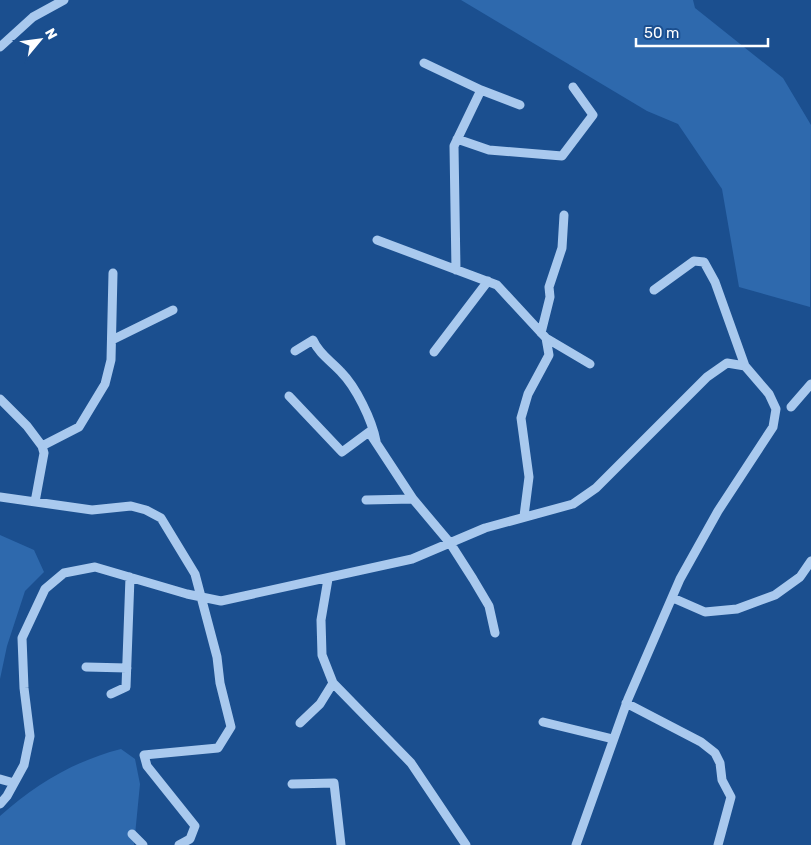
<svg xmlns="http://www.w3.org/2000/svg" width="811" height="845" viewBox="0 0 811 845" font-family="Rubik,sans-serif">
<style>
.green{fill:#2e69ad}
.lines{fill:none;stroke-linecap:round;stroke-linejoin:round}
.minor{stroke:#a9c9ee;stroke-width:9}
</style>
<rect width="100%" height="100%" fill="#1b4f8f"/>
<path class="green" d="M 461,0 L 693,0 L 695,8 L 783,78 L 811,125 L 810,307 L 739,287 L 722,189 L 678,124 L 647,111 Z
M 0,535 L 34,550 L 44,572 L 25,591 L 7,646 L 0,679 Z
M 121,749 L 135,759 L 140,784 L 134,845 L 0,845 L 0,816 C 36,784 74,761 121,749 Z"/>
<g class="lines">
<path class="minor" d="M 0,47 L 33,17 L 64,0
M 424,63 L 481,90
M 457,139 L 489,150 L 562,156 L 593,115 L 573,87
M 377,240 L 497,285 L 546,338 L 549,355 L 528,394 L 521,418 L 529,477 L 524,516
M 456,270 L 454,146 L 481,90 L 520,105
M 654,290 L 694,261 L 704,262 L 715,282 L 745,366
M 541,333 L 550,297 L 549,287 L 562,248 L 564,215
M 546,338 L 590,364
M 112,340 L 173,310
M 295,351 L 313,340 C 319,354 331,361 341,372 C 356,387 372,420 376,441
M 434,352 L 488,281
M 289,396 L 342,452 L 369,432 L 413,499
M 0,399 L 27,426 L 42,446
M 791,407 L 811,384
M 0,497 L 92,510 L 131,506 L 146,510 L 161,518 L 195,574 L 217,657 L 220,683 L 231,727 L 218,748 L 144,755 L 147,766 L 195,826 L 190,839 L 179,845
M 366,500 L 413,499 L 450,543 L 473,579 L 489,606 L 495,633
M 35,502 L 44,453 L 42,446 L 79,427 L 105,384 L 111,360 L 113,273
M 328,579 L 321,620 L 322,655 L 333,683 L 411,763 L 466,845
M 673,598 L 705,612 L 737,609 L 775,595 L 800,577 L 811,561
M 86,667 L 127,668
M 111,694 L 126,687 L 130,577
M 626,703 L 701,742 L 715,753 L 720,763 L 722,780 L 731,797 L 718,845
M 543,722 L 613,739
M 300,723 L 320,704 L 333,683
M 0,779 L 14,783
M 292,784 L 334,783 L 341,845
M 0,804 L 7,796 L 24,765 L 30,736 L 24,688 L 22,638 L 45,589 L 64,573 L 95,567 L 187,594 L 221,601 L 412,559 L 485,528 L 573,504 L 596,488 L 707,377 L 727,363 L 745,366 L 769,394 L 776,409 L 773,427 L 718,511 L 680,579 L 628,699 L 576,845
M 132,834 L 143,845"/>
</g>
<g transform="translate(40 40) rotate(61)" stroke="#1b4f8f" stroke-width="4" paint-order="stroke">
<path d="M0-4L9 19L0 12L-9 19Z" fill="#ffffff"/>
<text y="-8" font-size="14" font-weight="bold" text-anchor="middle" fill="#ffffff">N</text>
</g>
<path d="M636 38v8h132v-8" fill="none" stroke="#ffffff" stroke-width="2.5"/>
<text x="644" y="38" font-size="15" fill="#ffffff" stroke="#1b4f8f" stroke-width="4" paint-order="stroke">50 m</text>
</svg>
